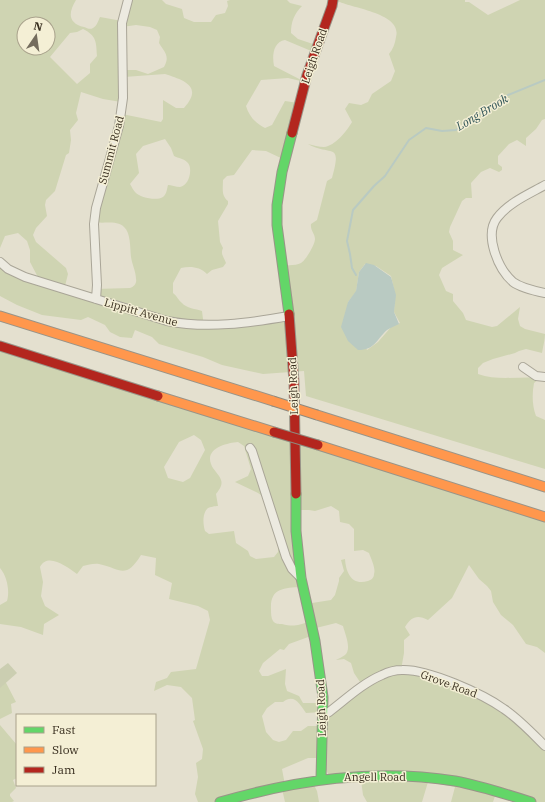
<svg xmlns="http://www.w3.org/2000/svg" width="545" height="802" viewBox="0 0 545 802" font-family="'IBM Plex Serif',serif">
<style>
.green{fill:#cfd4b2;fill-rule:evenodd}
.cemetery{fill:#cbceb1}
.water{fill:#b9cac2}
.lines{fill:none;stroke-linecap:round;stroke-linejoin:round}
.stream{stroke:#b9cac2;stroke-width:2}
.street-casing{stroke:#a9a597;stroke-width:10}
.fast-casing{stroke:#999488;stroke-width:11}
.slow-casing{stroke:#999488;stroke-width:11}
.jam-casing{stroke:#999488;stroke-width:11}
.street{stroke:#eceae0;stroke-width:8}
.fast{stroke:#63d668;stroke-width:9}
.slow{stroke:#ff974d;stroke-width:9}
.jam{stroke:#b3261e;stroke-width:9}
.slow-bridge-casing{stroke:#8f8a7e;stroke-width:11;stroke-linecap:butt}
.jam-bridge-casing{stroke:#8f8a7e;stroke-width:11;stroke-linecap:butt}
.slow-bridge{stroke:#ff974d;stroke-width:9}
.jam-bridge{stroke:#b3261e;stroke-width:9}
.labels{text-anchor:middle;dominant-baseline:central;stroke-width:3;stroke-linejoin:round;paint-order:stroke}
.street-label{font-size:11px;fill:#382e1f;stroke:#f4efd5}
.water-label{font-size:12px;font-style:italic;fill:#2f5457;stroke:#f4efd5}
</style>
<rect width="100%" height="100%" fill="#e4e0cf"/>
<path class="green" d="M 0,0 L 76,0 C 68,13 68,23 84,27 C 87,28 90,30 93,28 C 97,26 98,21 100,17 L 122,21 L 127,0 L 162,0 L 166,4 L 182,9 L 184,18 L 194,22 L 211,22 L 216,15 L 225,13 L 228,6 L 227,1 L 230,0 L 287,0 L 290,3 L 302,6 C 294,14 291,22 291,33 L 298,39 L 313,44 L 316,53 L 285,40 C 273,42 272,56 274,66 L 305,82 L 288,78 L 261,80 L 246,106 C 249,116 255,123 265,128 L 272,125 L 285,101 L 298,103 L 285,160 L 266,151 L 252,150 L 234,175 L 227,176 L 223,180 C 223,188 221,196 228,201 L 228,204 L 218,221 L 220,242 L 223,248 C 220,254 224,257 226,263 L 223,267 L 212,270 L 207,274 C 200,267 191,266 181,268 L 173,283 L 173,293 C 178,297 178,300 182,303 C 186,308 196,309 202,311 L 204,327 L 287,322 L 282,265 C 287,265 296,266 301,263 C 305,261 315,245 315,239 C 315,234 310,230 311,224 L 317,220 L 327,181 L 332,178 C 342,141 332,157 308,144 C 313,145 319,147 324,147 C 335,146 347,131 352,122 L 345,109 L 349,103 L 361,105 L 368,102 L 372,94 L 391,81 L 395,71 L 389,54 C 393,49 395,44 396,37 C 403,12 347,8 336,0 L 465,0 L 465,2 L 469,2 L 488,15 L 520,0 L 545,0 L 545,119 L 542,120 L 536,129 L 526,138 L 526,146 L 517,140 L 509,144 L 498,156 L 498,164 L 502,167 L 502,170 L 499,172 L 490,168 L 481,172 L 471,183 L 472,198 L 466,198 L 462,201 L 450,227 L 449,232 L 453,241 L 453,250 L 463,255 L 442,268 L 439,275 L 446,291 L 453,294 L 453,301 L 463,313 L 466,320 L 492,327 L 497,326 L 520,307 L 518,319 L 520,326 L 525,329 L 545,334 C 545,340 543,346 542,353 L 526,349 L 519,351 L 515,353 L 493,359 L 483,363 L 478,368 L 478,374 C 497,381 520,376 540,378 L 534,383 C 532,394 532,405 536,416 L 545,420 L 545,469 L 306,396 L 304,371 L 263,374 L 222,365 L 203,357 L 159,344 L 152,337 L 135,330 L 132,338 L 120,337 L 110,332 L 105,325 L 88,317 L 81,320 L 42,315 L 17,305 L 0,296 L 0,263 L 41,283 L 30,262 L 30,250 L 27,241 L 18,233 L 5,236 L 0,248 ZM 24,24 L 48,24 L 48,48 L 24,48 ZM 136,25 L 150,27 L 157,30 L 160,37 L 159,43 C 165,53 170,56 164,67 L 148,74 L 136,70 L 127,70 L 122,27 ZM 83,29 C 97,36 96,42 97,56 L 90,64 L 90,73 L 77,84 L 50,57 L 70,33 L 77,32 ZM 165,74 C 183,80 204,86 184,108 L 176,108 L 163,100 L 163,119 L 161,122 L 122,114 L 94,222 C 103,224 117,220 124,227 C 131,233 130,249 131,257 C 132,264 136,272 136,279 C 137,283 134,287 130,288 L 95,289 L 93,300 L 64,290 L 68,274 L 66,268 L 36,242 L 33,235 L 36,228 L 47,216 L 45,205 L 46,200 L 55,191 L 66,155 L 69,153 L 71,140 L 70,130 L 78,120 L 76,113 L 81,92 L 103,99 L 121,102 L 124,77 ZM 165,139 L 171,148 L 174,156 C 178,158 185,159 188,163 C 193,169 189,186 180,187 C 176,187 171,185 168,185 C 167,188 167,194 163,197 C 157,201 140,198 135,192 C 133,190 132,187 130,184 L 139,173 L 136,154 L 143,146 ZM 365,264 L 376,266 L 391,276 L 395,294 L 394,312 L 400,323 L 392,326 L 378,342 L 367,350 L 348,302 L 356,292 L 359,272 Z
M 0,348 L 545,519 L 545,653 L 537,647 L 526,644 L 513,625 L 501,615 L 493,602 L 491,591 L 487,586 L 479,579 L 469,565 L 452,598 L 428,620 C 417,614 411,617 405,627 L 410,635 L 404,640 L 404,653 L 401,670 L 445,683 L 491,703 L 513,718 L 545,748 L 545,802 L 523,802 L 496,793 L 493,802 L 451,802 L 455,787 L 428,782 L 422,802 L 367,802 L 363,795 L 361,780 L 331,781 L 321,758 L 308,758 L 282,769 L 285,785 L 313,783 L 317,791 L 319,802 L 285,802 L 282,789 L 224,802 L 198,802 L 195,794 L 198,777 L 196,763 L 202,759 L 203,749 L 193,721 L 195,720 L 192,698 L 181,687 L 167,685 L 154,691 L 156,682 L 167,678 L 171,672 L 196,669 L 210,620 L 208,611 L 198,606 L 169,599 L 172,583 L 155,575 L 156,558 L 141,555 C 125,581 120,568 99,564 C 94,563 88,565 83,566 L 77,574 C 67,567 48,552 40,567 L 43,582 L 41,596 L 45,606 L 59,615 L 44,624 L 43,635 L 21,627 L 0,624 L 0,605 L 7,601 C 10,591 7,576 0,568 ZM 194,435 L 201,440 L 205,450 L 190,478 L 183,482 L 168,478 L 164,467 L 179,442 ZM 238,442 L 244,446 L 251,469 L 248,476 L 235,482 L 258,493 L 268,500 L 278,545 L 278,552 L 274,557 L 256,559 L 250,556 L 248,551 L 236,543 L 234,531 L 209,534 L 205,531 C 203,525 202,513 208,508 C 210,507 215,506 218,506 L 216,494 C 219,490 223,485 221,480 C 219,474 213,470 211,464 C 205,448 227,443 238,442 ZM 331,506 L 339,511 L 340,522 L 349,524 L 354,529 L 354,551 L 363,550 L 369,553 C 371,559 376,568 374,574 C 374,578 371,580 368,581 C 352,586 346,573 345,559 L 341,560 L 344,571 L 339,578 L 339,581 L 335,595 L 331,600 L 312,603 L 309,622 C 298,625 294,627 282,624 C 279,624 275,624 273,621 C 271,618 271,613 271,609 C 270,588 284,588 301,587 L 296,510 L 309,510 L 315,511 ZM 336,623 L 343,626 C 345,634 352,649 345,655 C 342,657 338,659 336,660 L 344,659 L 351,663 L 354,673 L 364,688 L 324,719 L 322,726 L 308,726 L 301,731 L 293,731 L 286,740 L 279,742 L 273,740 L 266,732 L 262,716 L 267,708 L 275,702 L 283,702 C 294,693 300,704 306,713 L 322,712 L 321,703 L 303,703 L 299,696 L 287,691 L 285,684 L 286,669 L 268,676 L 262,676 L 259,671 L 263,663 L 280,649 L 284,650 L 289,644 L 311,636 L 312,629 Z
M 4,679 L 16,702 L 11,704 L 12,713 L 0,719 L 0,680 Z
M 0,725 L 17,745 L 17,778 L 13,780 L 16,788 L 10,794 L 10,796 L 14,801 L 12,802 L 0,802 Z"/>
<path class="cemetery" d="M 8,663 L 17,673 L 0,688 L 0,669 Z"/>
<path class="water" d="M 366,263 L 374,265 L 391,277 L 396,295 L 394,312 L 399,324 C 395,326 390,328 387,330 C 376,340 375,350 358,350 L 348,341 L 341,327 L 348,302 L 356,291 L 359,272 Z"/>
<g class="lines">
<path class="stream" d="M 356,275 L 352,268 L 350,254 L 347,241 L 353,210 L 374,186 L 385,176 L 409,140 L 426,128 L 442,131 L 456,130 L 508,95 L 545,80"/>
<g class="street-casing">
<path id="street" d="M 545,185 C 529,194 508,203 497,218 C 484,235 498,269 513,282 C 521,288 535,291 545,293
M 0,262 L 8,269 L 25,277 L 167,321 C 207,329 249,323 289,316
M 96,299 L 97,285 L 94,224 L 96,208 L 119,126 L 123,98 L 122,23 L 128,0
M 523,367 L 536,376 L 545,377
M 250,448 L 252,451 L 286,557 L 292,569 L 301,578
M 324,715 L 329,712 C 346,699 363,683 382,675 C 388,672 396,670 402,670 C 428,669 483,694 504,709 C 519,719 532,733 545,746"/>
</g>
<g class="fast-casing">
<path id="fast" d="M 289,314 L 277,225 L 277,205 L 282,172 L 292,133
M 296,494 L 296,531 L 301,578 L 315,641 L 323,697 L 321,779
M 220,802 C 297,780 375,768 455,781 C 481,786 506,794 531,802"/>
</g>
<g class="slow-casing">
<path id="slow" d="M 0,316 L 273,401
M 158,396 L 274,432
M 317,415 L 545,487
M 318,445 L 545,517"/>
</g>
<g class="jam-casing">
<path id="jam" d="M 292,133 L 307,75 L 332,6 L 333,0
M 289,314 L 294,382 L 296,494
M 0,346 L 158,396"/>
</g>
<use href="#street" class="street"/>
<use href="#fast" class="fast"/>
<use href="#slow" class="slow"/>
<use href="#jam" class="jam"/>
<g class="slow-bridge-casing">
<path id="slow-bridge" d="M 273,401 L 317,415"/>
</g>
<g class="jam-bridge-casing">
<path id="jam-bridge" d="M 274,432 L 318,445"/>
</g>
<use href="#slow-bridge" class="slow-bridge"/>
<use href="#jam-bridge" class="jam-bridge"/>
</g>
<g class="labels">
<g class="street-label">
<text transform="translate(314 56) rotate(-71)">Leigh Road</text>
<text transform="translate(111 150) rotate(-75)">Summit Road</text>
<text transform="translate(141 312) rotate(16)">Lippitt Avenue</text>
<text transform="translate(293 386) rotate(-92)">Leigh Road</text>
<text transform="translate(449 684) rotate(20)">Grove Road</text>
<text transform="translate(321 708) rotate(-92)">Leigh Road</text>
<text x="375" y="777">Angell Road</text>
</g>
<g class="water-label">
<text transform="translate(482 112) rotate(-31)">Long Brook</text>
</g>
</g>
<rect x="16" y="714" width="140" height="72" fill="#f4efd5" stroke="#a9a28c"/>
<rect x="24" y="727" width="20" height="6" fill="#63d668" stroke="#a9a28c"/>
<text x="52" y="734" font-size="12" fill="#382e1f">Fast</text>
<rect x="24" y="747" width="20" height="6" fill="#ff974d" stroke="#a9a28c"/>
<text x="52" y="754" font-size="12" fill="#382e1f">Slow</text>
<rect x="24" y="767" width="20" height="6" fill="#b3261e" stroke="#a9a28c"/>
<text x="52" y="774" font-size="12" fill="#382e1f">Jam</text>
<g transform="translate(36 36) rotate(13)"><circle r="19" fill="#f4efd5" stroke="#a9a28c"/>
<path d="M0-3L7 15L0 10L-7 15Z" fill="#746c5d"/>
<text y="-6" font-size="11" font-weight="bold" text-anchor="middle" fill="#382e1f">N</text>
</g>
</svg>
